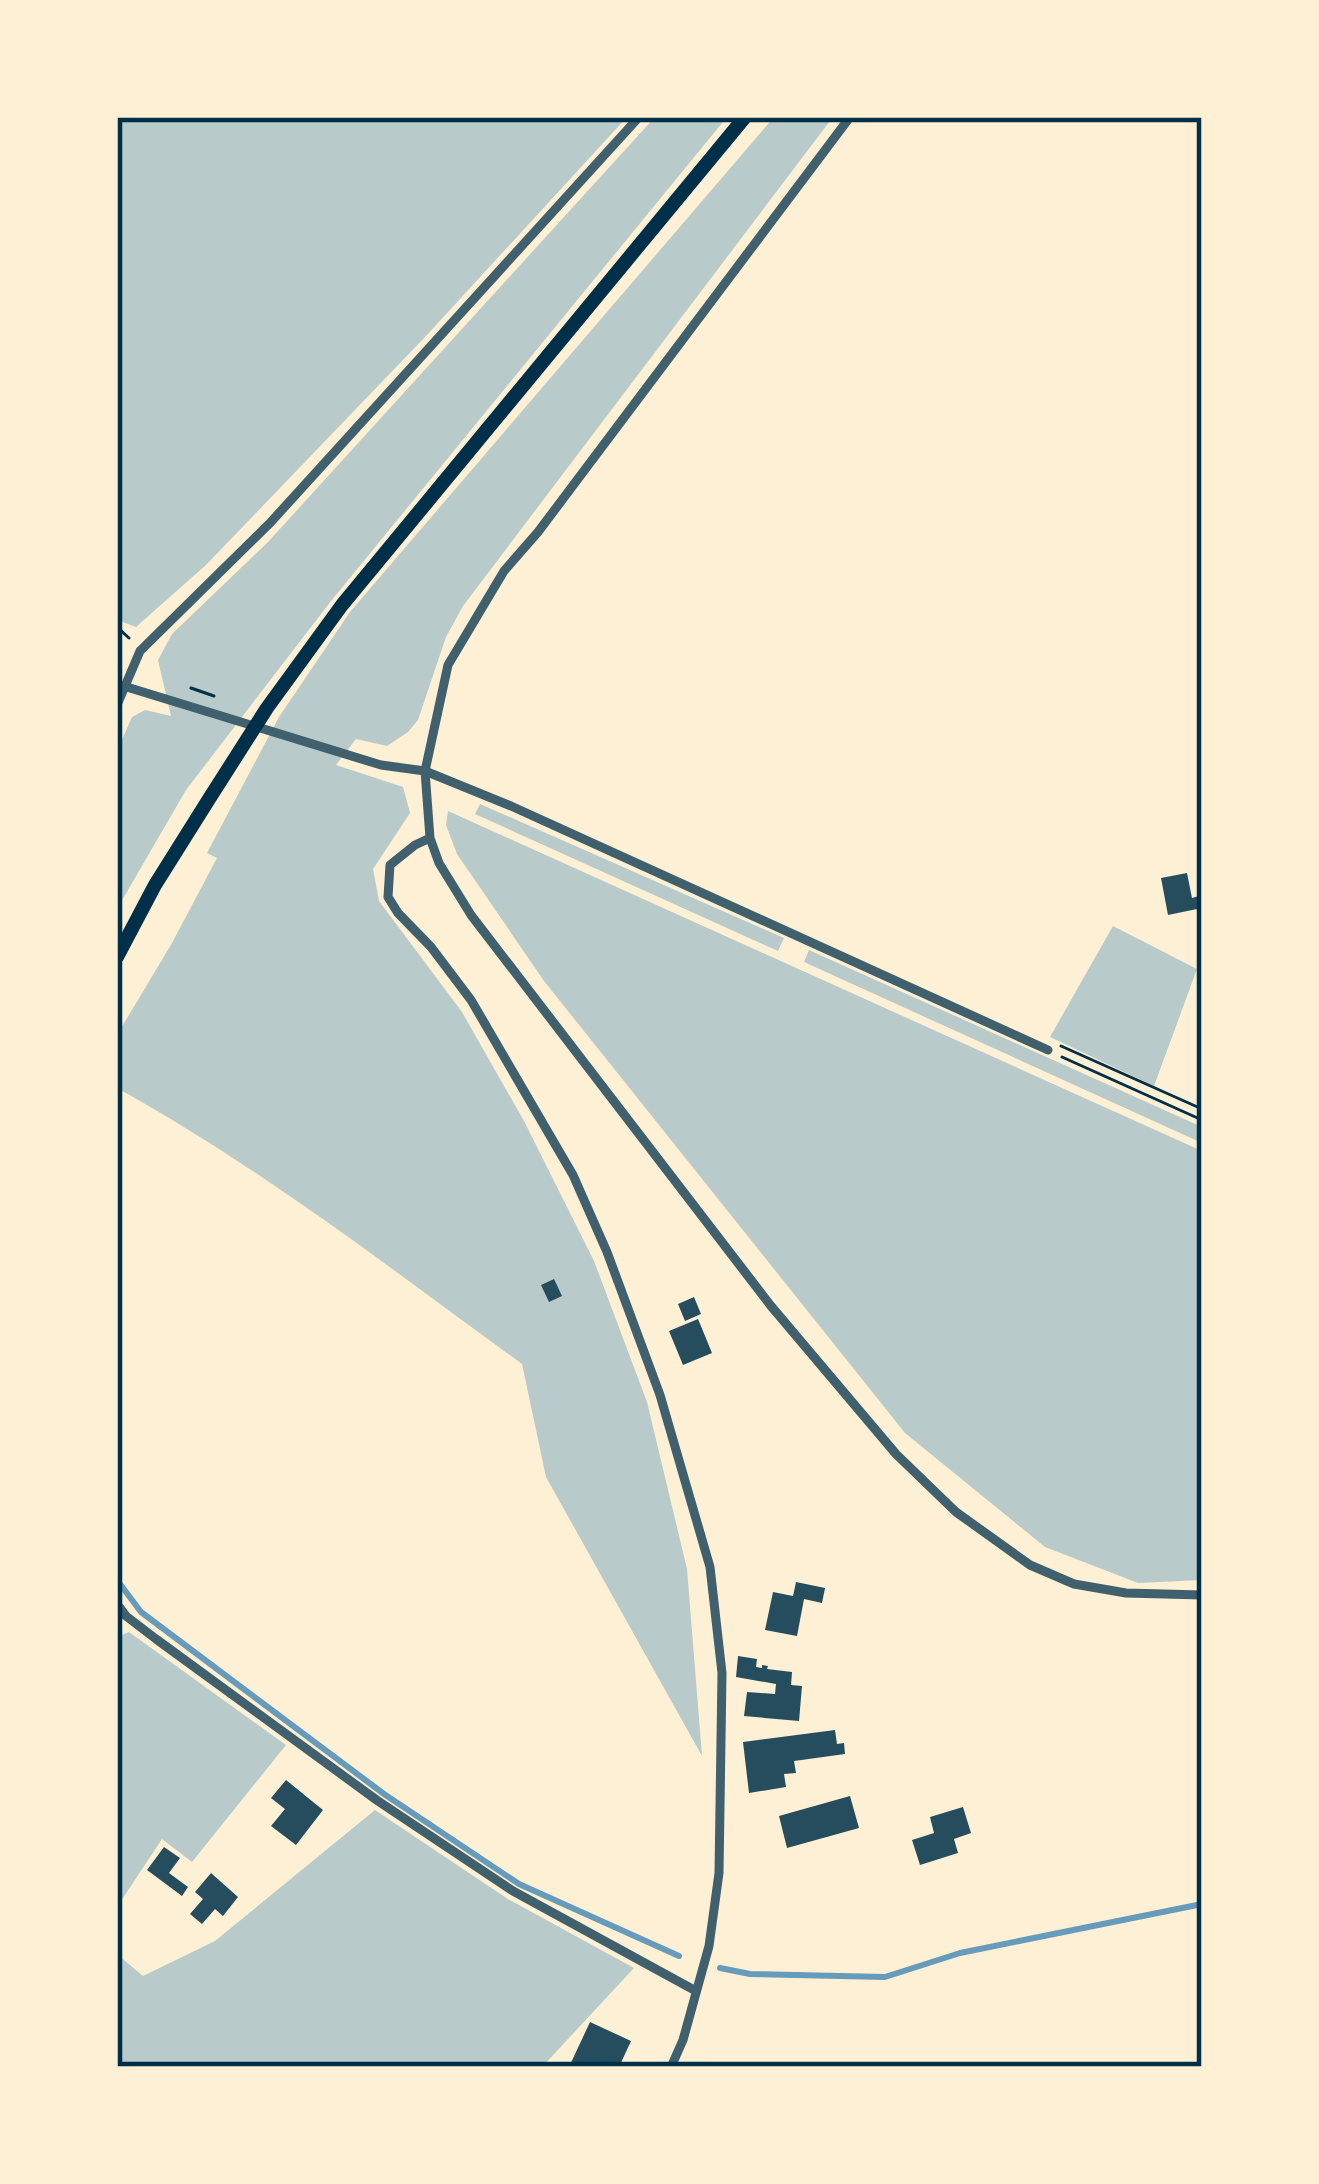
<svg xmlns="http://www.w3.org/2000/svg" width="1319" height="2184" viewBox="0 0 1319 2184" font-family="'PT Sans',sans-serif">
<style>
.green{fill:#b9caca}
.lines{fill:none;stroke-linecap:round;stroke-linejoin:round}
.stream{stroke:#669bbc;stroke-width:6}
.building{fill:#264d5e}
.path{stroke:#003049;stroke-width:3}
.minor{stroke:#3f606c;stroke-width:9}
.primary{stroke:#003049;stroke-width:14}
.neatline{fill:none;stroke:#003049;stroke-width:4.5}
</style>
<rect width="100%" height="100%" fill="#fdf0d5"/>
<path class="green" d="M 117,117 L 627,117 L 426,336 L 206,565 L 136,627 L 117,620 Z
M 655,117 L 727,117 L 331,601 L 186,790 L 117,909 L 117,751 L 132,717 L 145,710 L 171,716 L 158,660 L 172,634 L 268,542 Z
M 774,117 L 833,117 L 463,606 L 446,637 L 418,720 L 408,732 L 387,746 L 356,739 L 336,765 L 403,787 L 410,813 L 373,869 L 379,901 L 462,1012 L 524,1121 L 594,1261 L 647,1402 L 687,1569 L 702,1756 L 546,1477 L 522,1364 C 390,1268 260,1167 117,1088 L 117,1035 L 172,943 L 217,858 L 207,853 L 279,717 L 350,612 Z
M 480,804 L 784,938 L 778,951 L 475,814 Z
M 448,811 L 1202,1151 L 1202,1580 L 1138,1583 L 1045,1547 L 905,1433 L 544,981 L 457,854 L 446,825 Z
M 1113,926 L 1197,969 L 1154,1086 L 1050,1037 Z
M 809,950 L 1202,1127 L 1202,1143 L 804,962 Z
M 129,1632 L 286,1745 L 192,1862 L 162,1839 L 117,1907 L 117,1637 Z
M 375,1810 L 508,1899 L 634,1968 L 542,2067 L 117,2067 L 117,1954 L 143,1976 L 215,1941 Z"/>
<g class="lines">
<path class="stream" d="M 117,1580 L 141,1612 L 384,1794 L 519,1884 L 679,1956
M 720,1968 L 750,1974 L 885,1977 L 960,1953 L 1202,1904"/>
</g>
<path class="building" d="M 1187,873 L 1192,898 L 1202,895 L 1202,908 L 1168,915 L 1161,878 Z
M 554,1279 L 562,1296 L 549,1302 L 541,1285 Z
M 694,1297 L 701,1314 L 685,1321 L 678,1304 Z
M 698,1319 L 712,1353 L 683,1365 L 669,1331 Z
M 796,1582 L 825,1588 L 822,1603 L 804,1599 L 797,1636 L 765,1630 L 773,1592 L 793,1596 Z
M 738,1656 L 757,1659 L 756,1667 L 762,1668 L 762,1665 L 768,1666 L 767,1669 L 792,1672 L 791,1685 L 802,1686 L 799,1721 L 744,1716 L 747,1692 L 775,1694 L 776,1684 L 736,1677 Z
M 835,1730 L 837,1744 L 844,1743 L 845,1754 L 794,1761 L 796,1773 L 784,1774 L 786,1787 L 749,1793 L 743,1742 Z
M 286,1780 L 323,1810 L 296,1845 L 271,1826 L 285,1809 L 271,1798 Z
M 850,1796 L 859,1828 L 787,1848 L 779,1816 Z
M 963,1807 L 971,1833 L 954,1839 L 958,1853 L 920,1865 L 912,1840 L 934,1833 L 930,1817 Z
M 164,1847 L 180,1858 L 169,1873 L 188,1887 L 182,1896 L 147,1870 Z
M 211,1873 L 238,1897 L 223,1916 L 215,1909 L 202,1924 L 190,1914 L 203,1899 L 195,1892 Z
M 590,2022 L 631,2041 L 619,2067 L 569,2067 Z"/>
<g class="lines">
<path class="path" d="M 117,627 L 129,638
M 191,688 L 214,696
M 1061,1046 L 1202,1109
M 1062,1057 L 1202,1120"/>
<path class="minor" d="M 850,117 L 538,532 L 504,571 L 448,665 L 425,771 L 430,838 L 439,863 L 471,915 L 771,1306 L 896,1454 L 956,1512 L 1030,1565 L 1074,1584 L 1126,1593 L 1202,1595
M 117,684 L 381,765 L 425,771 L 511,806 L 1048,1050
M 117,705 L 140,651 L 270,523 L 639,117
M 430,838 L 415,845 L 390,865 L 388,897 L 398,913 L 431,947 L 471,1000 L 573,1175 L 607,1252 L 660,1395 L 710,1567 L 722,1673 L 719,1873 L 709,1946 L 683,2040 L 671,2067
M 117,1604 L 126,1616 L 156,1639 L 378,1801 L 513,1891 L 696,1991"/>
<path class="primary" d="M 117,957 L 155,885 L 209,799 L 267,708 L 342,605 L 745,117"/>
</g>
<rect width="1319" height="2184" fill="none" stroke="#fdf0d5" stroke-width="240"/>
<rect x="120" y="120" width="1079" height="1944" class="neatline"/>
</svg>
